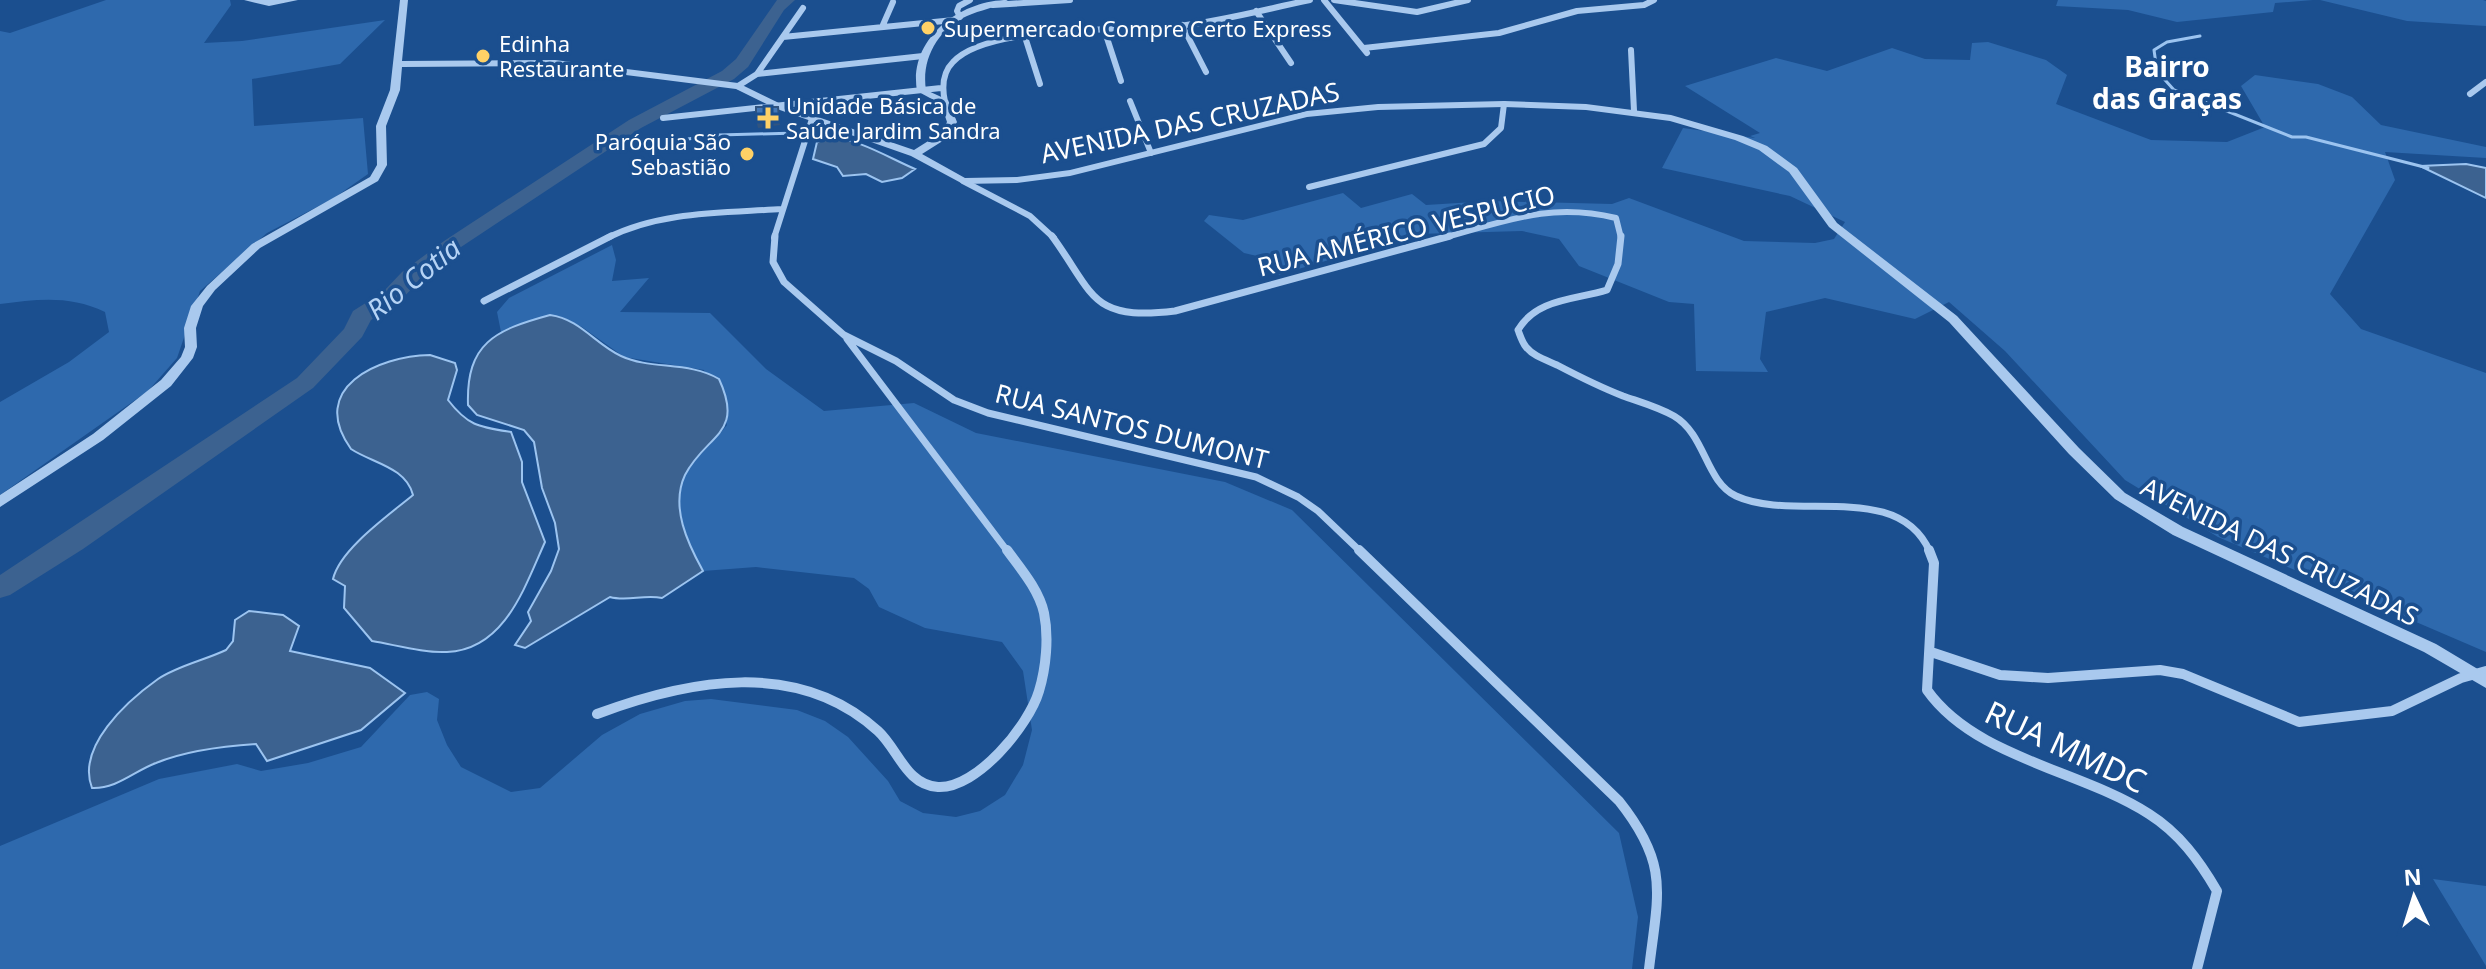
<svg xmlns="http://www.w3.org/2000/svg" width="2486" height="969" viewBox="0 0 2486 969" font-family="'Noto Sans',sans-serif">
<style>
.green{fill:#2e69ad}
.water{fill:#3c6290;stroke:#9cc4f0;stroke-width:2}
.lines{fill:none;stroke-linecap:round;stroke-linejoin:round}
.stream{stroke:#9cc4f0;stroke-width:3}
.river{fill:#3c6290;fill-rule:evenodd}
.minor-far2{stroke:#a9c9ee;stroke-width:6}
.minor-far1{stroke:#a9c9ee;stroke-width:7}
.minor{stroke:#a9c9ee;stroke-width:10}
.tertiary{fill:#a9c9ee;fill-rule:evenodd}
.shaded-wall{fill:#305480}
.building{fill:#4478b7;stroke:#305480;stroke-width:2}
.poi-dot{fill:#ffd166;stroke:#1b4f8f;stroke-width:3}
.labels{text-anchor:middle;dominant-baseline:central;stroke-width:7;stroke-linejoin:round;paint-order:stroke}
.far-poi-label{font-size:22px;fill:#fff;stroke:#1b4f8f;text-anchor:start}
.street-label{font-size:26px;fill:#fff;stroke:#1b4f8f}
.far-district-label{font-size:28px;font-weight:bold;fill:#fff;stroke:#1b4f8f}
.water-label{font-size:28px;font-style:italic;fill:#b5d3f5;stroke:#1b4f8f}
.near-street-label{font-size:32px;fill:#fff;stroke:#1b4f8f}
</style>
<rect width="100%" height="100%" fill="#1b4f8f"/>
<path class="green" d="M 106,0 L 230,0 L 231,5 L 204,43 L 242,41 L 385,20 L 340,64 L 252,79 L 254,126 L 363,118 L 368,174 L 334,198 L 267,233 L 200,291 L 177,358 L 148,391 L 0,495 L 0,402 L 69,362 L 109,332 L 105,312 C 70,295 38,299 0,304 L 0,31 L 10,33 Z
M 2058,0 L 2313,0 L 2275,3 L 2273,12 L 2177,22 L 2128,10 L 2056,6 Z
M 2320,0 L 2483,0 L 2486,1 L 2486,26 L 2407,21 Z
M 1988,42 L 2046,60 L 2067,75 L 2056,104 L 2151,140 L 2227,142 L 2265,127 L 2241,86 L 2255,75 L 2318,84 L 2352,97 L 2381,125 L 2486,147 L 2486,158 L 2385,152 L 2395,180 L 2330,294 L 2361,329 L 2486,373 L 2486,652 L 2218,537 L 2125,480 L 2005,351 L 1949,302 L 1915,319 L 1825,298 L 1766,312 L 1760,359 L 1768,372 L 1696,371 L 1694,304 L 1669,302 L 1579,266 L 1559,239 L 1522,231 L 1416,234 L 1275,276 L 1257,256 L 1244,253 L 1204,221 L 1209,215 L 1243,220 L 1343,193 L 1361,208 L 1412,194 L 1426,205 L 1490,201 L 1612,204 L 1629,198 L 1744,241 L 1815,243 L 1834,239 L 1845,222 L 1790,196 L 1662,168 L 1683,128 L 1755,138 L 1750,136 L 1760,133 L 1685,86 L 1776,58 L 1827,71 L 1892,48 L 1925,59 L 1970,60 L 1972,43 Z
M 612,245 L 616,260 L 612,281 L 649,278 L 620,312 L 710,313 L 766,369 L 824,411 L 914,403 L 976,433 L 1225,482 L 1292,510 L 1619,833 L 1638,917 L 1632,969 L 0,969 L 0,846 L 159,779 L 237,764 L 261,771 L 308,763 L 361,747 L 410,695 L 427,692 L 439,699 L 437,720 L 447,745 L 461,767 L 511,792 L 540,788 L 602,735 L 640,714 L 685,701 L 711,699 L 797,710 L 825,721 L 848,737 L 888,781 L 900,801 L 923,813 L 956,817 L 980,811 L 1005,795 L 1023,765 L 1032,730 L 1023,671 L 1002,642 L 925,628 L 879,607 L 869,589 L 854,578 L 756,567 L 703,571 C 689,543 669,506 686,474 C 696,456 714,442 727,425 L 704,370 L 624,357 L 582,327 L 562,317 L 550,315 L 501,332 L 497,312 L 509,298 Z
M 2433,879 L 2486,886 L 2486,966 Z"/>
<path class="water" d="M 829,137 C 859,139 887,157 915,169 L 902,178 L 882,182 L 866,174 L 843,176 L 837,167 L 813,159 L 817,142 Z
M 2466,164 L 2486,168 L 2486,198 L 2420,166 Z
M 550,315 C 580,319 595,344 621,356 C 651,370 689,361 719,379 C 745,435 706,434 685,475 C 670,507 688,544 703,571 L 662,598 C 644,594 627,602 610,597 L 525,648 L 515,645 L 531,621 L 528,612 L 551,571 L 559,549 L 555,523 L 542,488 L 534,442 L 524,430 L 477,415 L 468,405 C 466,343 495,330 550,315 Z
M 430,355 L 455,363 L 457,370 L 448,400 C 468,426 479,427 511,432 L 522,462 L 522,482 L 545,542 C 525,586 505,650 447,652 C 423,653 396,645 372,641 L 344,608 L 345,586 L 333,579 C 340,549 389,515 413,495 C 406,467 372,463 351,449 C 307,388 378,356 430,355 Z
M 249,611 L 283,615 L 299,626 L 290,651 L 370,668 L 405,693 L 361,730 L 267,761 L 256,744 C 225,746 185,751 156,763 C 134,771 117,789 92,788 C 76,747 127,701 158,679 C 177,666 205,660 226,650 L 233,641 L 235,620 Z"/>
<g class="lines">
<path class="stream" d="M 2200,36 L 2167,42 L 2154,50 L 2157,71 L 2174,90 L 2292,137 L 2306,137 L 2428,168
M 605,145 L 633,146 L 719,135 L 797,133"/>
<path class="river" d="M 777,0 L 795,0 L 784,10 L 748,67 L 734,79 L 641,128 L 458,249 L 418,282 L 399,302 L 371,320 L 362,337 L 313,388 L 83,549 L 10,595 L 0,598 L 0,575 L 297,378 L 344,329 L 353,311 L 383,292 L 402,272 L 444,241 L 629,120 L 722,71 L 736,59 Z"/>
<path class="minor-far2" d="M 1324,0 L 1367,53
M 1334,0 L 1417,12 L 1468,0
M 993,5 L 1070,0
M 1256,11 L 1291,63
M 960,17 L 957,11 L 959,6 L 970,0
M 1182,25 L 1206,72
M 882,27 L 893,2
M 1105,32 L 1121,81
M 783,37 L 954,20
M 1025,37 L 1040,84
M 1364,48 L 1499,33 L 1577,11 L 1644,5 L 1654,0
M 1631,50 L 1634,111
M 757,74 L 923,56
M 738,86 L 757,74 L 803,8
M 2470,94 L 2486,82
M 1130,101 L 1151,153
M 945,102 C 942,88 942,73 953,62 C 988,24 1127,31 1178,26 C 1223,21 1266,9 1310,0
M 663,118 L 941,88
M 963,181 L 1030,216 L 1054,238
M 1309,187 L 1484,144 L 1501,128 L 1504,104
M 607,238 C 660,211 723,213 782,209
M 774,238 L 812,119
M 1443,238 C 1506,221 1550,202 1616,218 L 1621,238"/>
<path class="minor-far1" d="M 775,236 L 773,262 L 784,282 L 844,335 L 896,361 L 954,400 L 988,413 L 1256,477 L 1298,497 L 1318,511 L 1361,552
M 1052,236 C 1095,295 1090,321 1175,311 L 1450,236
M 1621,236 L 1618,264 L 1607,290 C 1575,300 1537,298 1518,330 C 1520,335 1522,342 1526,347 C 1533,356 1546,360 1557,365 C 1578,376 1600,387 1623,396 C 1640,402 1658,407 1674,416 C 1706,435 1705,481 1736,496 C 1795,523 1898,479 1930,552
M 484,301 L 611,236
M 847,339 L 1008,552"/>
<path class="minor" d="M 1359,550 L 1619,801 C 1670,865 1658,893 1649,969
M 1929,550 L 1934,563 L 1927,690 C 1975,758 2081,770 2149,814 C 2179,833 2199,860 2217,891 L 2197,969
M 1931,652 L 2000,675 L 2048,678 L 2160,670 L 2183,674 L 2299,722 L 2392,711 L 2461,678 L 2486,671
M 597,714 C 688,680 798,658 878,731 C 898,749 906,785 938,787 C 977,789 1029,725 1039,691 C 1046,668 1049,637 1044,613 C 1039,590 1021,569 1007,550"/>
<path class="tertiary" d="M 244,0 L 298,0 L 269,6 Z
M 400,0 L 408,0 L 402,61 L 555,60 L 738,83 L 783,105 L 914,150 L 941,133 L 947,122 L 941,104 L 917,91 C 908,39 960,0 1008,0 C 996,8 980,10 967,16 C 938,29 921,59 926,90 L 948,100 L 957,122 L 949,137 L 922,154 L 965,178 L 1017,177 L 1070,170 L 1307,111 L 1378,104 L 1504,101 L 1586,104 L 1671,115 L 1743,136 L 1767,146 L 1797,168 L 1837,223 L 1957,316 L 2079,448 L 2125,493 L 2183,527 L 2436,644 L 2486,674 L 2486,688 L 2424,652 L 2173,535 L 2115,499 L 2069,454 L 1949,322 L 1829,227 L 1789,172 L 1759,150 L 1735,140 L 1670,121 L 1586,110 L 1504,107 L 1378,110 L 1307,117 L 1070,176 L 1017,183 L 963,184 L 911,156 L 777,109 L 736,89 L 555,66 L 402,67 L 400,90 L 386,126 L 387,165 L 378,181 L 260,248 L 215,290 L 203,306 L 196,328 L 197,347 L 193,358 L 171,386 L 103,440 L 0,507 L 0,495 L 93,434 L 161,380 L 181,357 L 185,347 L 184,328 L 191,306 L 207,286 L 252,244 L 370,177 L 377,165 L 376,126 L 390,90 Z"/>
</g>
<path class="shaded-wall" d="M 778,107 L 780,125 L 758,128 L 756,120 Z"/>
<path class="building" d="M 756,107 L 778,107 L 779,118 L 756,120 Z"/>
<g class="poi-dot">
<circle cx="928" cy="28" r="8"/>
<circle cx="483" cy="56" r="8"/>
<path d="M764 106h8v8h8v8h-8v8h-8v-8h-8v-8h8z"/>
<circle cx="747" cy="154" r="8"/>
</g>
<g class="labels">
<g class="far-poi-label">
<text x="944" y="28">Supermercado Compre Certo Express</text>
<text x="499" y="43">Edinha<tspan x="499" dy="25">Restaurante</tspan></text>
<text x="786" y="105">Unidade Básica de<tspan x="786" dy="25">Saúde Jardim Sandra</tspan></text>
<text x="731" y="141" text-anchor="end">Paróquia São<tspan x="731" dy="25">Sebastião</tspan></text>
</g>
<g class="street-label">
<text transform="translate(1190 122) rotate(-12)">AVENIDA DAS CRUZADAS</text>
<text transform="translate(1406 230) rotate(-14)">RUA AMÉRICO VESPUCIO</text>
<text transform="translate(1132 426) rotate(14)">RUA SANTOS DUMONT</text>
<text transform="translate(2280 551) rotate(26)">AVENIDA DAS CRUZADAS</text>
</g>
<g class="far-district-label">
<text x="2167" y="66">Bairro<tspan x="2167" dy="32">das Graças</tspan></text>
</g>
<g class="water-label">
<text transform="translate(413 278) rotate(-39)">Rio Cotia</text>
</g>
<g class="near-street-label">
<text transform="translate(2066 746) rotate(25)">RUA MMDC</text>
</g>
</g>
<g transform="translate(2414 897) rotate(356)" stroke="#1b4f8f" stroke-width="6" paint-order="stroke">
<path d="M0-6L14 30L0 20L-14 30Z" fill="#ffffff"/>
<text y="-12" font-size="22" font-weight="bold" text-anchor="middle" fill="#ffffff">N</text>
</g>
</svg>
